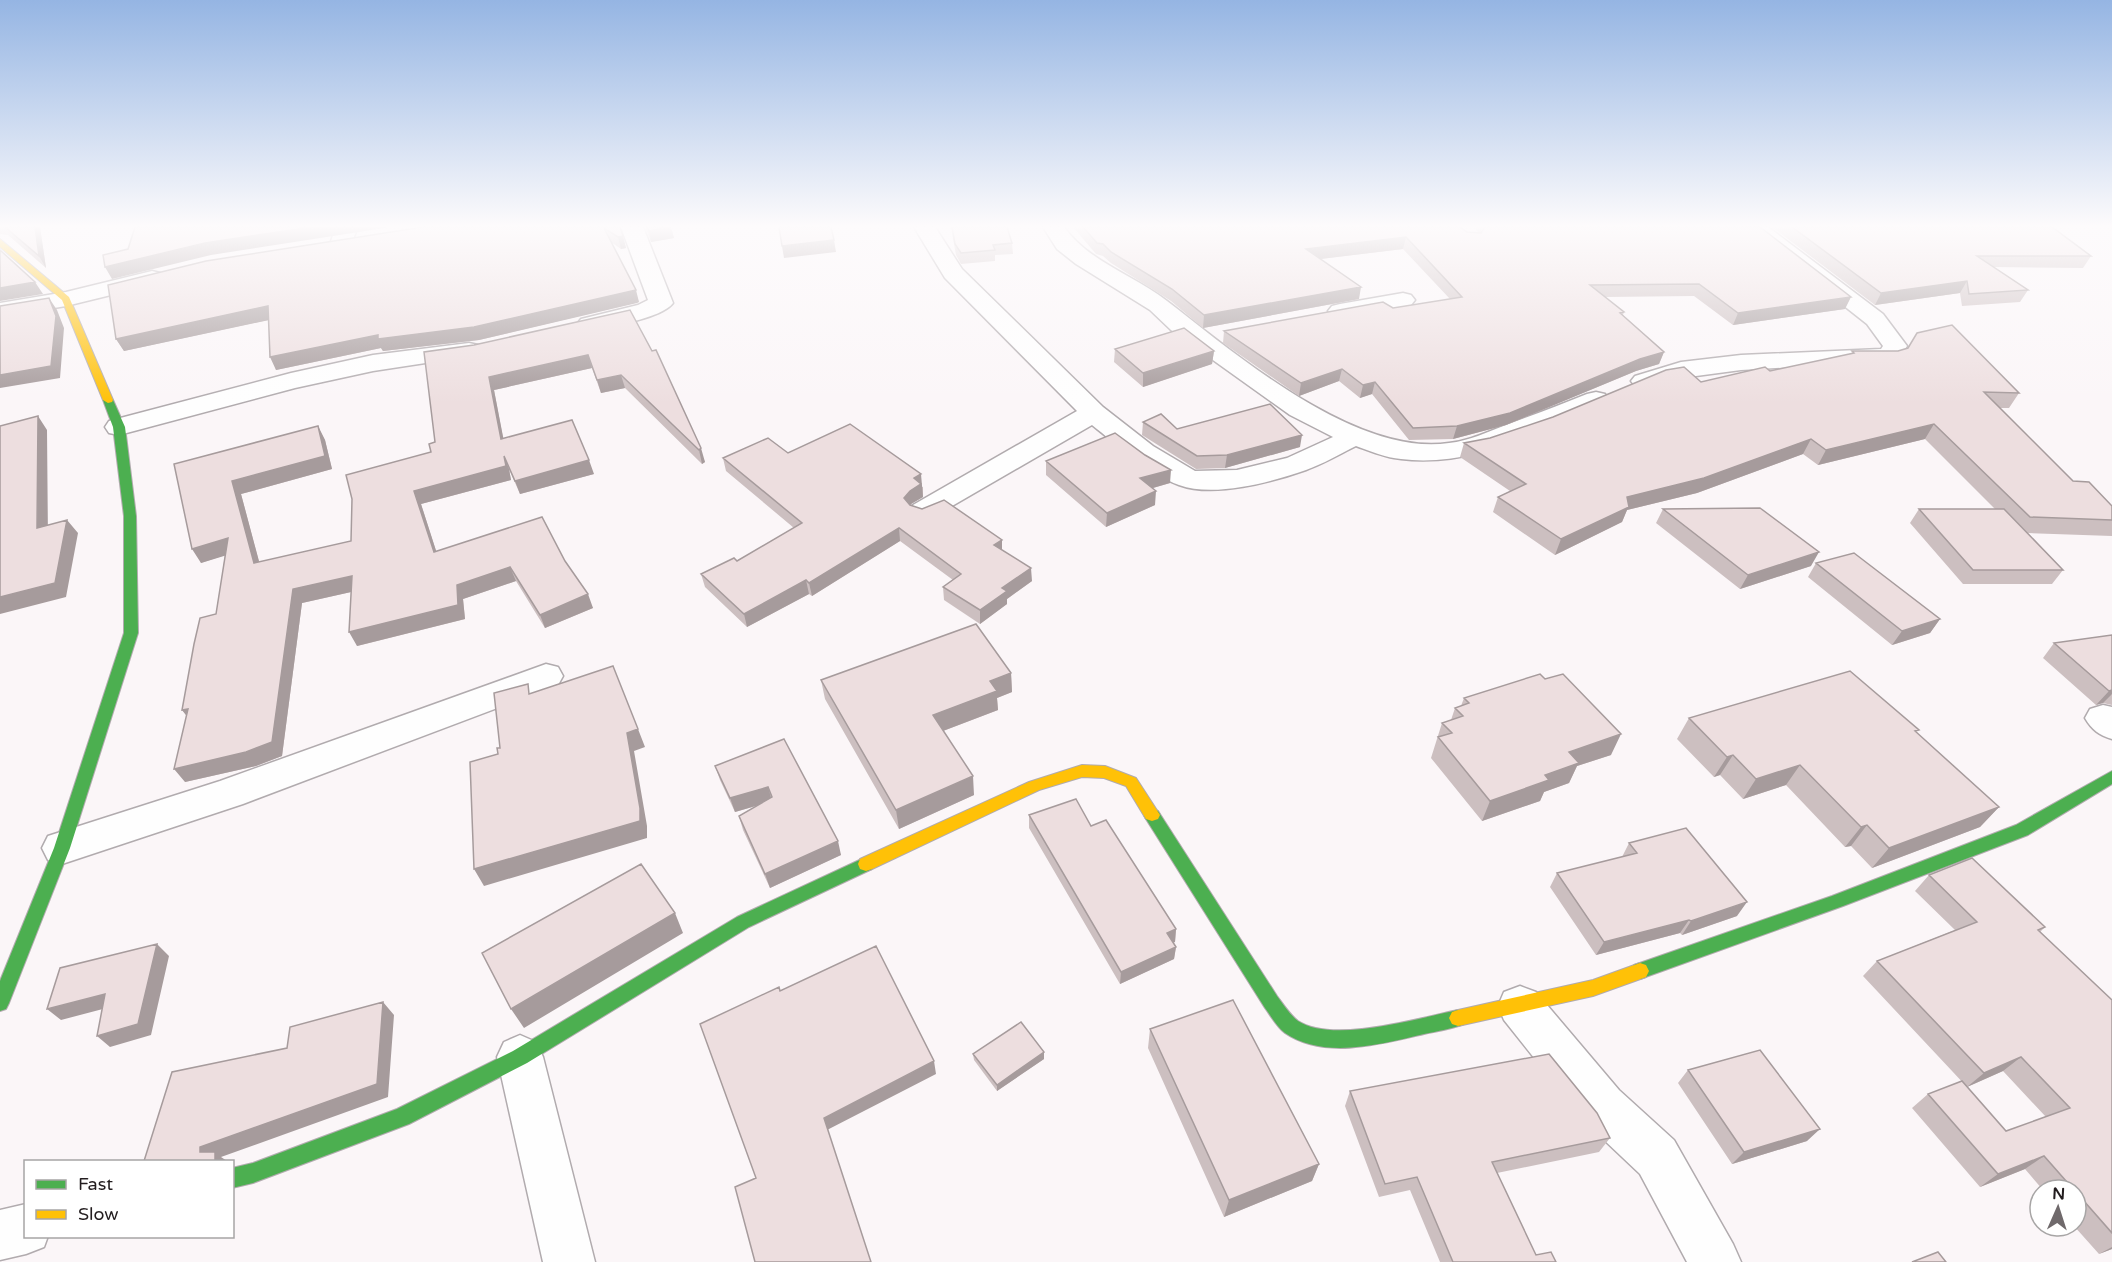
<svg xmlns="http://www.w3.org/2000/svg" width="2112" height="1262" viewBox="0 0 2112 1262" font-family="'Varela Round',sans-serif">
<style>
.lines{fill:none;stroke-linecap:round;stroke-linejoin:round}
.street-casing{stroke:#b1abae;stroke-width:3}
.fast-casing{stroke:#b1abae;stroke-width:2}
.slow-casing{stroke:#b1abae;stroke-width:2}
.street{fill:#fefefe;fill-rule:evenodd}
.fast{fill:#4caf50;fill-rule:evenodd}
.slow{fill:#ffc107;fill-rule:evenodd}
.wall{fill:#ccbfc0}
.shaded-wall{fill:#a69b9c}
.building{fill:#eddedf;stroke:#a69b9c;stroke-width:1.5}
</style>
<rect width="100%" height="100%" fill="#fbf6f8"/>
<g class="lines">
<g class="street-casing">
<path id="street" d="M 336,227 L 358,227 L 349,249 L 341,251 L 333,249 L 330,244 Z
M 621,227 L 643,227 L 673,303 C 661,319 609,326 589,331 L 581,329 L 577,324 L 581,319 L 638,305 L 648,300 Z
M 914,227 L 935,227 L 962,269 L 1103,407 L 1153,446 L 1195,471 L 1237,470 L 1287,458 L 1333,437 L 1290,415 L 1171,330 L 1150,310 L 1076,264 L 1057,249 L 1043,227 L 1064,227 C 1089,262 1134,275 1167,301 C 1237,355 1356,457 1449,443 C 1469,441 1487,432 1506,425 C 1533,415 1560,405 1587,394 L 1596,392 L 1605,394 L 1609,400 L 1605,406 C 1540,431 1472,468 1401,459 C 1386,458 1370,451 1356,446 C 1340,454 1323,464 1306,470 C 1272,482 1214,498 1179,485 C 1151,475 1116,444 1092,425 L 933,517 L 923,520 L 913,517 L 908,511 L 913,505 L 1077,411 L 945,278 Z
M 1744,227 L 1768,227 L 1883,314 L 1907,346 L 1898,361 L 1741,370 L 1681,378 L 1644,389 L 1635,386 L 1631,381 L 1635,376 L 1681,362 L 1741,355 L 1881,349 L 1883,346 L 1867,324 Z
M 152,271 L 160,273 L 163,278 L 160,283 L 66,306 L 0,317 L 0,303 L 66,292 Z
M 1403,293 L 1411,295 L 1415,300 L 1411,305 L 1340,318 L 1332,316 L 1328,311 L 1332,306 L 1340,304 Z
M 469,343 L 478,345 L 481,350 L 478,355 L 373,371 L 295,388 L 119,435 L 109,433 L 105,427 L 109,421 L 291,373 L 373,355 Z
M 546,664 L 558,667 L 563,676 L 558,685 L 243,804 L 62,864 L 48,860 L 42,848 L 48,836 L 220,781 Z
M 2103,705 L 2112,707 L 2112,739 C 2099,735 2092,730 2085,718 L 2090,709 Z
M 1520,986 L 1536,992 L 1619,1090 L 1674,1140 L 1733,1244 L 1741,1262 L 1687,1262 L 1640,1174 L 1585,1122 L 1504,1020 L 1498,1006 L 1504,992 Z
M 520,1035 L 536,1042 L 543,1057 L 595,1262 L 543,1262 L 497,1057 L 504,1042 Z
M 26,1204 L 26,1236 L 48,1236 L 44,1247 L 26,1254 L 0,1260 L 0,1210 Z"/>
</g>
<g class="fast-casing">
<path id="fast" d="M 108,397 L 113,400 L 125,427 L 136,516 L 138,633 L 70,848 L 9,1003 L 6,1009 L 0,1011 L 0,981 L 54,848 L 124,633 L 124,516 L 113,427 L 103,400 Z
M 2112,771 L 2112,784 L 2028,835 L 1843,906 L 1640,979 L 1634,977 L 1631,971 L 1634,965 L 1832,896 L 2016,825 Z
M 1152,809 L 1158,811 L 1277,996 C 1283,1004 1290,1015 1298,1021 C 1333,1044 1419,1018 1458,1010 L 1464,1012 L 1467,1018 L 1464,1024 C 1452,1029 1438,1031 1424,1034 C 1382,1044 1324,1060 1285,1033 C 1277,1027 1271,1016 1265,1008 L 1146,819 L 1144,815 L 1146,811 Z
M 866,857 L 872,859 L 874,864 L 872,869 L 749,927 L 527,1063 L 409,1124 L 253,1183 L 232,1188 L 232,1168 L 253,1163 L 397,1109 L 513,1051 L 737,917 Z"/>
</g>
<g class="slow-casing">
<path id="slow" d="M 0,239 L 69,297 L 113,400 L 112,402 L 108,403 L 103,400 L 62,300 L 0,247 Z
M 1082,765 L 1105,766 L 1136,778 L 1160,815 L 1158,819 L 1152,821 L 1146,819 L 1126,786 L 1104,778 L 1082,777 L 1039,790 L 872,869 L 866,871 L 860,869 L 858,864 L 860,859 L 1029,782 Z
M 1640,963 L 1646,965 L 1649,971 L 1646,977 L 1593,996 L 1458,1026 L 1452,1024 L 1449,1018 L 1452,1012 L 1458,1010 L 1593,980 Z"/>
</g>
<use href="#street" class="street"/>
<use href="#fast" class="fast"/>
<use href="#slow" class="slow"/>
</g>
<path class="wall" d="M 0,227 L 40,227 L 46,268 L 8,235 L 0,234 Z
M 423,227 L 620,227 L 626,248 L 621,249 L 611,242 L 639,302 L 479,340 L 383,351 L 381,348 L 276,370 L 268,320 L 124,351 L 116,339 Z
M 645,227 L 671,227 L 674,238 L 651,242 Z
M 951,227 L 1007,227 L 1012,243 L 1013,254 L 995,255 L 995,261 L 961,264 L 956,255 Z
M 1073,227 L 1460,227 L 1467,232 L 1479,233 L 1474,227 L 1760,227 L 1845,309 L 1733,325 L 1694,296 L 1605,297 L 1624,312 L 1623,315 L 1664,352 L 1659,364 L 1636,371 L 1506,425 L 1453,439 L 1409,440 L 1372,394 L 1360,398 L 1339,381 L 1299,396 L 1223,343 L 1224,331 L 1393,308 L 1450,299 L 1403,249 L 1320,259 L 1359,299 L 1203,328 L 1171,301 L 1111,263 L 1103,256 L 1096,254 Z
M 1772,227 L 2052,227 L 2091,256 L 2083,268 L 1994,267 L 2028,290 L 2020,302 L 1962,306 L 1960,293 L 1875,305 Z
M 630,310 L 705,462 L 702,464 L 625,388 L 601,393 L 592,368 L 494,390 L 503,438 L 594,474 L 520,494 L 509,469 L 511,480 L 421,504 L 436,551 L 565,561 L 593,608 L 545,628 L 516,581 L 463,599 L 465,619 L 357,646 L 351,592 L 302,603 L 282,756 L 256,766 L 185,782 L 186,715 L 182,710 L 216,614 L 225,555 L 201,563 L 174,464 L 318,426 L 325,440 L 332,469 L 241,494 L 259,562 L 351,541 L 431,452 L 474,345 Z
M 1115,349 L 1214,351 L 1212,364 L 1143,387 L 1114,362 Z
M 1852,351 L 2019,393 L 2009,408 L 2000,408 L 2073,481 L 2112,506 L 2112,536 L 2028,533 L 2063,570 L 2052,584 L 1963,584 L 1910,523 L 1919,509 L 1995,509 L 1925,439 L 1818,465 L 1803,454 L 1697,493 L 1627,510 L 1622,522 L 1555,555 L 1493,512 L 1498,497 L 1510,491 L 1460,457 L 1464,443 L 1490,438 L 1701,382 L 1770,371 L 1851,354 Z
M 1143,422 L 1177,429 L 1300,447 L 1225,468 L 1196,469 L 1142,435 Z
M 788,453 L 923,487 L 923,497 L 911,504 L 910,505 L 1002,540 L 1002,550 L 1032,581 L 1007,599 L 1007,604 L 980,624 L 944,600 L 943,587 L 953,580 L 900,541 L 812,596 L 809,594 L 747,627 L 705,587 L 701,574 L 737,561 L 794,528 L 726,471 L 723,458 Z
M 1046,461 L 1170,483 L 1153,488 L 1155,505 L 1106,527 L 1046,475 Z
M 1663,509 L 1811,566 L 1740,589 L 1656,523 Z
M 1816,563 L 1940,619 L 1930,633 L 1892,645 L 1808,577 Z
M 2112,635 L 2112,705 L 2103,703 L 2096,705 L 2043,658 L 2054,643 Z
M 1011,673 L 1012,692 L 997,698 L 998,710 L 943,731 L 974,795 L 899,829 L 825,699 L 821,680 Z
M 1464,698 L 1611,755 L 1577,766 L 1569,783 L 1544,792 L 1540,801 L 1482,821 L 1431,758 L 1442,723 L 1451,720 L 1455,708 L 1461,706 Z
M 1689,718 L 1919,730 L 1916,732 L 1999,807 L 1980,827 L 1872,868 L 1851,846 L 1845,847 L 1786,785 L 1743,799 L 1720,775 L 1714,777 L 1677,739 Z
M 784,739 L 841,855 L 770,888 L 743,830 L 739,816 L 756,806 L 735,812 L 720,780 L 715,766 Z
M 1029,815 L 1091,826 L 1176,929 L 1175,942 L 1173,942 L 1176,947 L 1174,959 L 1120,984 L 1029,828 Z
M 1629,843 L 1737,916 L 1682,935 L 1680,933 L 1596,955 L 1550,887 L 1557,873 L 1622,857 Z
M 1929,875 L 2045,927 L 2040,932 L 2112,1000 L 2112,1249 L 2099,1254 L 2074,1226 L 2076,1226 L 2076,1190 L 2043,1190 L 2025,1169 L 1980,1187 L 1912,1108 L 1928,1094 L 2006,1131 L 2046,1117 L 2003,1071 L 1967,1087 L 1863,976 L 1877,961 L 1955,930 L 1915,891 Z
M 1150,1029 L 1319,1164 L 1312,1181 L 1224,1217 L 1148,1048 Z
M 973,1054 L 1044,1059 L 997,1091 L 974,1060 Z
M 1688,1070 L 1807,1141 L 1732,1164 L 1678,1083 Z
M 1350,1091 L 1610,1138 L 1599,1152 L 1497,1173 L 1536,1255 L 1556,1262 L 1440,1262 L 1410,1190 L 1379,1197 L 1345,1106 Z"/>
<path class="shaded-wall" d="M 35,227 L 40,227 L 46,268 L 39,256 Z
M 311,227 L 391,227 L 211,255 L 112,279 L 105,267 L 205,243 Z
M 667,227 L 671,227 L 674,238 L 651,242 L 649,231 Z
M 623,236 L 626,248 L 621,249 L 618,237 Z
M 1406,237 L 1403,249 L 1304,261 L 1306,249 Z
M 834,240 L 836,252 L 784,258 L 782,246 Z
M 1967,281 L 1960,293 L 1875,305 L 1881,293 Z
M 35,282 L 43,294 L 0,301 L 0,288 Z
M 1361,287 L 1359,299 L 1203,328 L 1204,315 Z
M 636,290 L 639,302 L 637,303 L 479,340 L 383,351 L 381,348 L 276,370 L 270,357 L 378,335 Z
M 1851,297 L 1845,309 L 1733,325 L 1738,313 Z
M 49,298 L 57,310 L 64,328 L 60,378 L 0,388 L 0,375 Z
M 268,306 L 274,319 L 124,351 L 116,339 Z
M 1214,351 L 1212,364 L 1143,387 L 1143,373 Z
M 1664,352 L 1659,364 L 1636,371 L 1506,425 L 1453,439 L 1457,426 L 1640,359 Z
M 588,355 L 592,368 L 494,390 L 506,452 L 501,439 L 489,377 Z
M 1342,369 L 1339,381 L 1299,396 L 1301,383 Z
M 621,375 L 625,388 L 601,393 L 597,380 Z
M 1375,382 L 1372,394 L 1360,398 L 1363,385 Z
M 38,416 L 47,430 L 48,542 L 37,528 Z
M 1934,424 L 1925,439 L 1818,465 L 1826,450 Z
M 318,426 L 325,440 L 332,469 L 241,494 L 263,576 L 254,563 L 232,481 Z
M 1302,435 L 1300,447 L 1225,468 L 1227,455 Z
M 1811,439 L 1803,454 L 1697,493 L 1627,510 L 1622,522 L 1555,555 L 1561,539 L 1627,497 Z
M 701,448 L 705,462 L 702,464 L 699,450 Z
M 504,456 L 509,469 L 511,480 L 421,504 L 441,566 L 434,552 L 414,491 Z
M 589,460 L 594,474 L 520,494 L 515,481 Z
M 1171,470 L 1170,483 L 1139,492 L 1140,478 Z
M 921,474 L 923,497 L 911,504 L 906,511 L 904,498 L 914,478 Z
M 1156,491 L 1155,505 L 1106,527 L 1107,513 Z
M 67,520 L 78,533 L 66,597 L 0,614 L 0,597 Z
M 899,528 L 900,541 L 812,596 L 809,583 Z
M 228,538 L 237,552 L 201,563 L 192,549 Z
M 1002,540 L 1002,553 L 994,545 Z
M 1819,552 L 1811,566 L 1740,589 L 1748,575 Z
M 510,567 L 516,581 L 463,599 L 465,619 L 357,646 L 349,632 L 457,585 Z
M 1031,568 L 1032,581 L 1007,599 L 1007,604 L 980,624 L 980,610 L 1002,588 Z
M 352,576 L 360,590 L 302,603 L 282,756 L 256,766 L 185,782 L 174,769 L 293,589 Z
M 806,580 L 809,594 L 747,627 L 744,614 Z
M 588,594 L 593,608 L 545,628 L 540,615 Z
M 1940,619 L 1930,633 L 1892,645 L 1902,631 Z
M 1011,673 L 1012,692 L 997,698 L 998,710 L 935,734 L 933,715 L 990,681 Z
M 2112,690 L 2112,694 L 2103,703 L 2096,705 L 2109,691 Z
M 188,709 L 193,724 L 182,710 Z
M 638,729 L 645,747 L 634,751 L 647,826 L 647,838 L 484,886 L 474,869 L 627,733 Z
M 1621,734 L 1611,755 L 1577,766 L 1569,783 L 1544,792 L 1540,801 L 1482,821 L 1490,801 L 1545,775 L 1569,752 Z
M 1733,755 L 1720,775 L 1714,777 L 1727,757 Z
M 1800,765 L 1786,785 L 1743,799 L 1756,779 Z
M 973,776 L 974,795 L 899,829 L 896,810 Z
M 768,787 L 772,801 L 735,812 L 730,798 Z
M 1999,807 L 1980,827 L 1872,868 L 1889,848 Z
M 1867,825 L 1851,846 L 1845,847 L 1861,827 Z
M 838,841 L 841,855 L 770,888 L 765,874 Z
M 1747,902 L 1737,916 L 1682,935 L 1691,921 Z
M 675,913 L 683,933 L 524,1028 L 511,1009 Z
M 1689,920 L 1680,933 L 1596,955 L 1604,942 Z
M 1176,929 L 1175,942 L 1166,946 L 1167,933 Z
M 157,944 L 169,956 L 151,1035 L 110,1047 L 97,1036 Z
M 1176,947 L 1174,959 L 1120,984 L 1121,972 Z
M 105,994 L 118,1005 L 61,1020 L 47,1009 Z
M 383,1002 L 394,1015 L 388,1097 L 221,1157 L 227,1161 L 215,1161 L 200,1152 L 200,1147 Z
M 1044,1052 L 1044,1059 L 997,1091 L 997,1085 Z
M 2021,1057 L 2003,1071 L 1967,1087 L 1984,1073 Z
M 934,1061 L 936,1074 L 827,1130 L 824,1118 Z
M 1820,1129 L 1807,1141 L 1732,1164 L 1744,1152 Z
M 2044,1156 L 2025,1169 L 1980,1187 L 1998,1174 Z
M 1319,1164 L 1312,1181 L 1224,1217 L 1229,1200 Z
M 2112,1247 L 2112,1249 L 2099,1254 Z"/>
<path class="building" d="M 5,227 L 35,227 L 39,256 Z
M 135,227 L 311,227 L 205,243 L 105,267 L 103,255 L 128,249 Z
M 423,227 L 620,227 L 623,236 L 618,237 L 604,228 L 636,290 L 474,327 L 378,339 L 378,335 L 270,357 L 268,306 L 116,339 L 108,285 L 206,261 Z
M 647,227 L 667,227 L 649,231 Z
M 779,227 L 831,227 L 834,240 L 782,246 Z
M 952,227 L 1007,227 L 1012,243 L 993,245 L 995,250 L 961,253 L 955,244 Z
M 1083,227 L 1460,227 L 1467,232 L 1481,233 L 1485,227 L 1760,227 L 1851,297 L 1738,313 L 1699,284 L 1590,285 L 1624,312 L 1620,313 L 1664,352 L 1640,359 L 1510,413 L 1457,426 L 1413,428 L 1375,382 L 1363,385 L 1342,369 L 1301,383 L 1224,331 L 1383,302 L 1393,308 L 1462,297 L 1406,237 L 1306,249 L 1361,287 L 1204,315 L 1172,289 L 1111,252 L 1103,244 L 1097,243 Z
M 1792,227 L 2052,227 L 2091,256 L 1977,256 L 2028,290 L 1969,294 L 1967,281 L 1881,293 Z
M 0,250 L 35,282 L 0,288 Z
M 49,298 L 56,316 L 51,366 L 0,375 L 0,306 Z
M 630,310 L 652,351 L 656,350 L 701,448 L 699,450 L 621,375 L 597,380 L 588,355 L 489,377 L 501,439 L 572,420 L 589,460 L 515,481 L 504,456 L 506,466 L 414,491 L 434,552 L 542,517 L 565,561 L 588,594 L 540,615 L 510,567 L 457,585 L 458,605 L 349,632 L 352,576 L 293,589 L 272,742 L 246,752 L 174,769 L 188,709 L 182,710 L 194,644 L 200,618 L 216,614 L 228,538 L 192,549 L 174,464 L 318,426 L 325,456 L 232,481 L 254,563 L 351,541 L 352,499 L 346,475 L 431,452 L 429,444 L 435,442 L 424,352 L 474,345 Z
M 1952,325 L 2019,393 L 1984,392 L 2073,481 L 2089,482 L 2112,506 L 2112,520 L 2030,517 L 1934,424 L 1826,450 L 1811,439 L 1704,478 L 1627,497 L 1629,507 L 1561,539 L 1498,497 L 1526,484 L 1464,443 L 1490,438 L 1553,417 L 1666,370 L 1684,367 L 1701,382 L 1765,367 L 1770,371 L 1854,353 L 1852,351 L 1898,351 L 1908,348 L 1917,333 Z
M 1184,328 L 1214,351 L 1143,373 L 1115,349 Z
M 1270,404 L 1302,435 L 1227,455 L 1197,456 L 1143,422 L 1161,414 L 1177,429 Z
M 38,416 L 37,528 L 67,520 L 55,583 L 0,597 L 0,426 Z
M 850,424 L 921,474 L 914,478 L 921,484 L 910,491 L 904,498 L 910,505 L 922,509 L 944,500 L 1002,540 L 994,545 L 1031,568 L 1002,588 L 1007,591 L 980,610 L 943,587 L 961,574 L 899,528 L 809,583 L 806,580 L 744,614 L 701,574 L 734,558 L 737,561 L 802,523 L 723,458 L 768,438 L 788,453 Z
M 1115,433 L 1145,455 L 1171,470 L 1140,478 L 1156,491 L 1107,513 L 1046,461 Z
M 1760,508 L 1819,552 L 1748,575 L 1663,509 Z
M 1919,509 L 2004,509 L 2063,570 L 1973,570 Z
M 1854,553 L 1940,619 L 1902,631 L 1816,563 Z
M 976,624 L 1011,673 L 990,681 L 997,691 L 933,715 L 973,776 L 896,810 L 821,680 Z
M 2112,635 L 2112,690 L 2109,691 L 2054,643 Z
M 613,666 L 638,729 L 627,733 L 640,808 L 640,821 L 474,869 L 470,762 L 498,754 L 497,748 L 500,748 L 494,693 L 528,684 L 529,694 Z
M 1850,671 L 1919,730 L 1915,731 L 1999,807 L 1889,848 L 1867,825 L 1861,827 L 1800,765 L 1756,779 L 1733,755 L 1727,757 L 1689,718 Z
M 1540,674 L 1545,679 L 1563,674 L 1621,734 L 1569,752 L 1579,763 L 1545,775 L 1549,780 L 1490,801 L 1438,737 L 1452,733 L 1442,723 L 1463,716 L 1455,708 L 1469,703 L 1464,698 Z
M 784,739 L 838,841 L 765,874 L 739,816 L 772,797 L 768,787 L 730,798 L 715,766 Z
M 1076,799 L 1091,826 L 1106,820 L 1176,929 L 1167,933 L 1176,947 L 1121,972 L 1029,815 Z
M 1686,828 L 1747,902 L 1691,921 L 1689,920 L 1604,942 L 1557,873 L 1637,853 L 1629,843 Z
M 1972,858 L 2045,927 L 2038,930 L 2112,1000 L 2112,1233 L 2076,1192 L 2076,1190 L 2074,1190 L 2044,1156 L 1998,1174 L 1928,1094 L 1962,1081 L 2006,1131 L 2070,1108 L 2021,1057 L 1984,1073 L 1877,961 L 1977,922 L 1929,875 Z
M 641,864 L 675,913 L 511,1009 L 482,953 Z
M 157,944 L 138,1024 L 97,1036 L 105,994 L 47,1009 L 60,968 Z
M 876,946 L 934,1061 L 824,1118 L 871,1262 L 755,1262 L 735,1187 L 756,1178 L 700,1024 L 779,987 L 780,991 Z
M 1233,1000 L 1319,1164 L 1229,1200 L 1150,1029 Z
M 383,1002 L 377,1084 L 200,1147 L 200,1152 L 215,1152 L 215,1161 L 144,1161 L 172,1072 L 287,1048 L 290,1027 Z
M 1021,1022 L 1044,1052 L 997,1085 L 973,1054 Z
M 1760,1050 L 1820,1129 L 1744,1152 L 1688,1070 Z
M 1549,1054 L 1597,1113 L 1610,1138 L 1492,1162 L 1536,1255 L 1551,1252 L 1556,1262 L 1453,1262 L 1417,1177 L 1385,1184 L 1350,1091 Z
M 1938,1252 L 1946,1262 L 1912,1262 Z"/>
<linearGradient id="sky" x2="0" y2="1"><stop stop-color="#95b5e3"/><stop offset="0.56" stop-color="#fdfbfc"/><stop offset="1" stop-color="#fdfbfc" stop-opacity="0"/></linearGradient>
<rect width="2112" height="404" fill="url(#sky)"/>
<rect x="24" y="1160" width="210" height="78" fill="#ffffff" stroke="#a7a5a5" stroke-width="1.5"/>
<rect x="36" y="1180" width="30" height="9" fill="#4caf50" stroke="#a7a5a5" stroke-width="1.5"/>
<text x="78" y="1190" font-size="18" fill="#231d1f">Fast</text>
<rect x="36" y="1210" width="30" height="9" fill="#ffc107" stroke="#a7a5a5" stroke-width="1.5"/>
<text x="78" y="1220" font-size="18" fill="#231d1f">Slow</text>
<g transform="translate(2058 1208) rotate(3)"><circle r="28" fill="#ffffff" stroke="#a7a5a5" stroke-width="1.5"/>
<path d="M0-4.5L10 22L0 15L-10 22Z" fill="#6f696b"/>
<text y="-9" font-size="16" font-weight="bold" text-anchor="middle" fill="#231d1f">N</text>
</g>
</svg>
